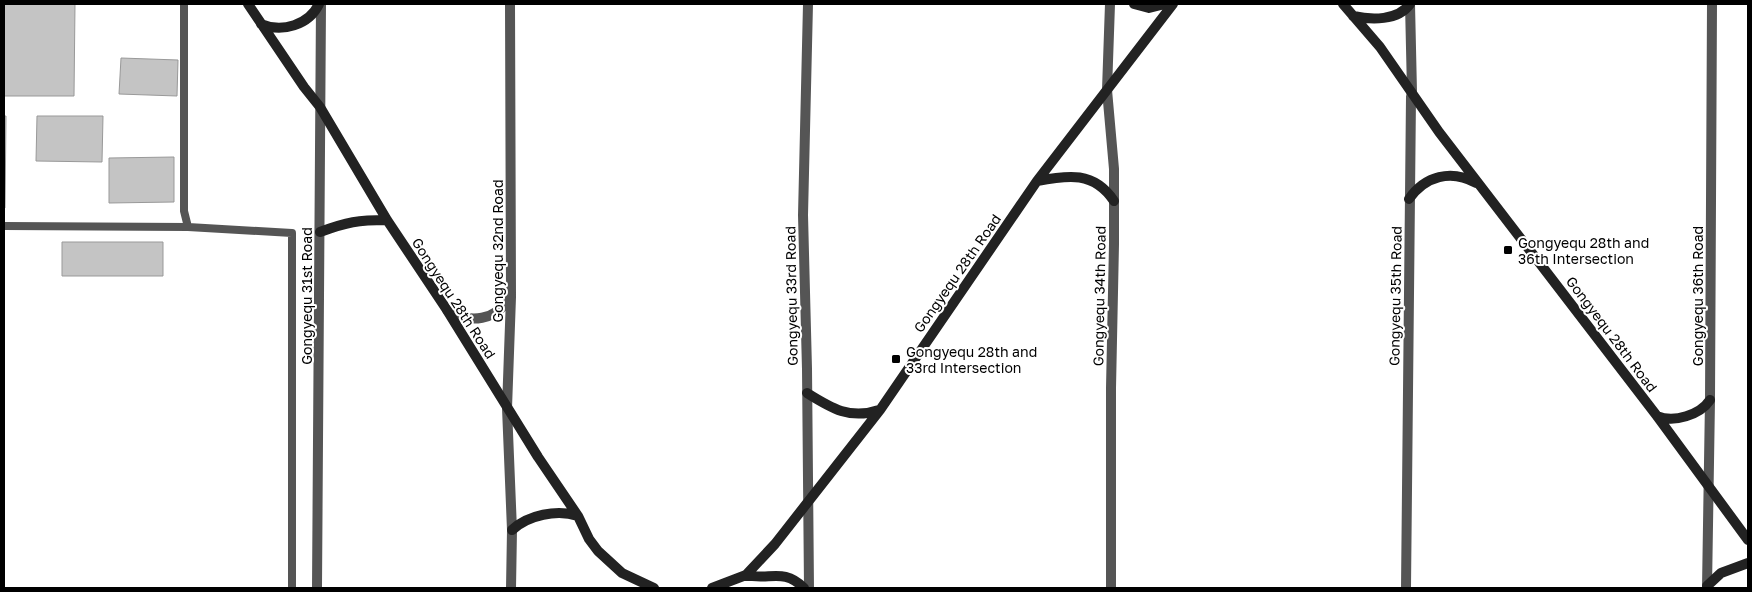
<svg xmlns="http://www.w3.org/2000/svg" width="1752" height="592" viewBox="0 0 1752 592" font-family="'Golos Text',sans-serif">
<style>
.building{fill:#c4c4c4;stroke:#999}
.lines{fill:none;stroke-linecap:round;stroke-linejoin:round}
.lane{stroke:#555;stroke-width:8}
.street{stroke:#555;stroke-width:10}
.secondary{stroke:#222;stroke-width:10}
.poi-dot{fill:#000;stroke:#fff;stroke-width:2}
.labels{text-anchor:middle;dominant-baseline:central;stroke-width:4;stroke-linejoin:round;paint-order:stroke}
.poi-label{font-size:14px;fill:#000;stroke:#fff;text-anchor:start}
.street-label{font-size:14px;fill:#000;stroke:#fff}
</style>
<rect width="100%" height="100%" fill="#fff"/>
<path class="building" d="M 4,4 L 75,4 L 74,96 L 4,96 Z
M 121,58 L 178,60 L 177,96 L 119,94 Z
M 4,116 L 6,116 L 5,208 L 4,208 Z
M 37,116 L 103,116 L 102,162 L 36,161 Z
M 174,157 L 174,202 L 109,203 L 109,158 Z
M 62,242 L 163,242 L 163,276 L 62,276 Z"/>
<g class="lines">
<path class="lane" d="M 184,4 L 184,211 L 188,227
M 4,226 L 188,227 L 292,233 L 292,588"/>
<path class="street" d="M 510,4 L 511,297 L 507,408 L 512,530 L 511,588
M 808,4 L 803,215 L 807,369 L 809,588
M 1110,4 L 1107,90 L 1114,169 L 1114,244 L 1111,388 L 1111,588
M 447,310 C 471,325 495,320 511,297
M 317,588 L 321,4
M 1406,588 L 1411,97 L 1412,92 L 1410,4
M 1707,588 L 1710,400 L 1712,4"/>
<path class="secondary" d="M 248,4 L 304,87 L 320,107 L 387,220 L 447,310 L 538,457 L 578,516 L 589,539 L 598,551 L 622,573 L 654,588
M 1134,4 L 1149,8 L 1165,4
M 1343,4 L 1380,47 L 1439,132 L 1657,416 L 1748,540
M 1353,16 C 1371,20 1398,21 1410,4
M 261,24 C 282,33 309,25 319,4
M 1037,181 C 1068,175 1094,171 1114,201
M 1409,199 C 1425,176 1451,169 1476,183
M 320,232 C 347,222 358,220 387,220
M 807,393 C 831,408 850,420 879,410
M 1657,416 C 1674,423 1700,415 1710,400
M 512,530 C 528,515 557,509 578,516
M 746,575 C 769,581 783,567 804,588
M 1707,586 L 1721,573 L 1748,563
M 712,588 L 746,575 L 775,544 L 880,410 L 1037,181 L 1173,4"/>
</g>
<g class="poi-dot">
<rect x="1503" y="245" width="10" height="10" rx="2.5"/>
<rect x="891" y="354" width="10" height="10" rx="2.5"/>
</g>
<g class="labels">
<g class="poi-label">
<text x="1518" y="242">Gongyequ 28th and<tspan x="1518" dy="16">36th Intersection</tspan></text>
<text x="906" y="351">Gongyequ 28th and<tspan x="906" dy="16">33rd Intersection</tspan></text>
</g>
<g class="street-label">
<text transform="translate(497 251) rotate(-90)">Gongyequ 32nd Road</text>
<text transform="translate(957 273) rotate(-55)">Gongyequ 28th Road</text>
<text transform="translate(306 296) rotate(-90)">Gongyequ 31st Road</text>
<text transform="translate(791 296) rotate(-91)">Gongyequ 33rd Road</text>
<text transform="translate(1099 296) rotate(-89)">Gongyequ 34th Road</text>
<text transform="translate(1395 296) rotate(-89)">Gongyequ 35th Road</text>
<text transform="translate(1697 296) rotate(-90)">Gongyequ 36th Road</text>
<text transform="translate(454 298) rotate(57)">Gongyequ 28th Road</text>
<text transform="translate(1612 334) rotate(53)">Gongyequ 28th Road</text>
</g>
</g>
<rect width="1752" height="592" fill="none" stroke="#000000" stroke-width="10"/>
</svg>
